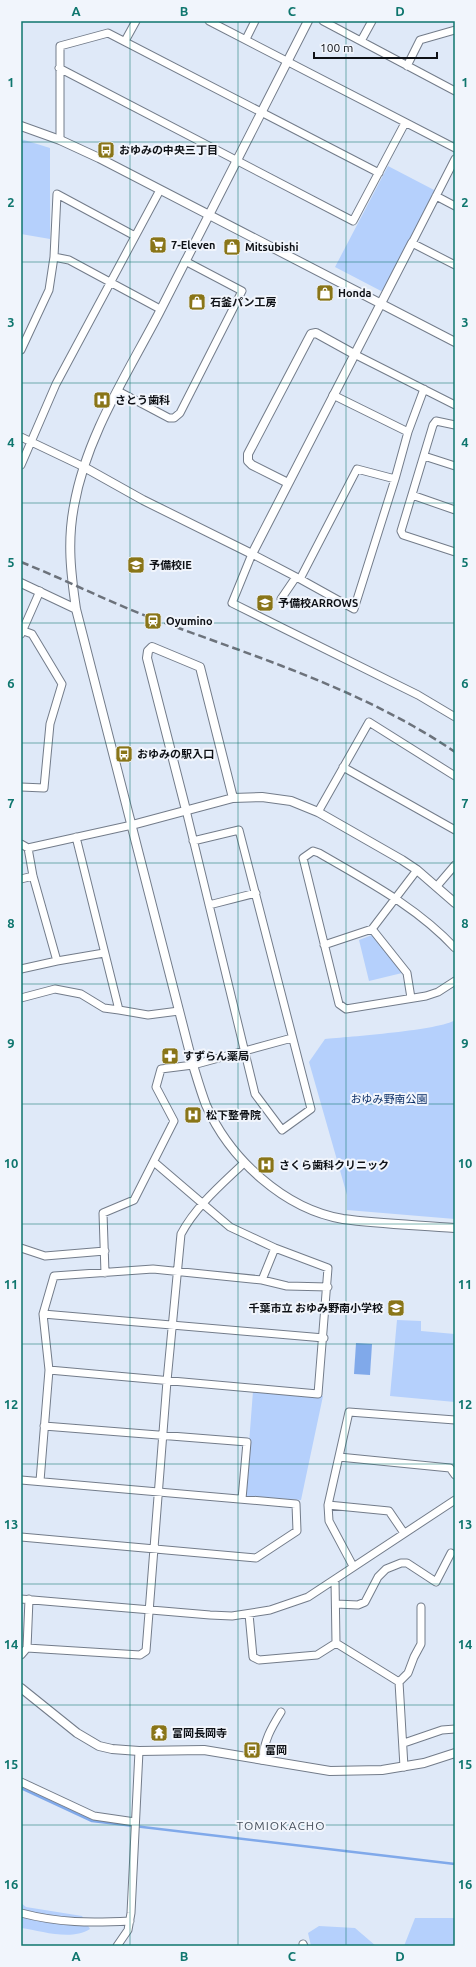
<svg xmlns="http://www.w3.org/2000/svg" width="476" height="1967" viewBox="0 0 476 1967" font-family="Ubuntu,'Noto Sans JP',sans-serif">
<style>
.green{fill:#b5d0fc}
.water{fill:#80a9ea}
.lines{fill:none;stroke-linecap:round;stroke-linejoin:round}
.stream{stroke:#80a9ea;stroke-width:2.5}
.minor-casing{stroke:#737c8a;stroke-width:9}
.tertiary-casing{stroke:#737c8a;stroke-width:10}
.minor{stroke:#fff;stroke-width:7}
.tertiary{stroke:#fff;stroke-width:8}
.rail{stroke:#6c727b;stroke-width:2.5;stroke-dasharray:8 4;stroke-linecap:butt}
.grid{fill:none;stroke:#0f766e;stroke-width:1;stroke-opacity:0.55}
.labels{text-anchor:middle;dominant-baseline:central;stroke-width:4;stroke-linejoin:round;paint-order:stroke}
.poi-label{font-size:11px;font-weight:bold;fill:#0e1116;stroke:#f1f5fc;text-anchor:start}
.park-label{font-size:11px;fill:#0a2e67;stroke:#f1f5fc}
.neighbourhood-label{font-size:12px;letter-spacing:1px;fill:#454e5a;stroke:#f1f5fc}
.neatline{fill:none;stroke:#0f766e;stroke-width:1.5}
.grid-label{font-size:13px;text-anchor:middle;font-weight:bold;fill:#0f766e}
</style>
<rect width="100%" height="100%" fill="#dfe9f8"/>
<path class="green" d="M 21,139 L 50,148 L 50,239 L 21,234 Z
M 388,166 L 436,191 L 383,292 L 335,267 Z
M 372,935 L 402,973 L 369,981 L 359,940 Z
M 455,1020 L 455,1219 L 347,1210 L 347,1195 L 309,1062 L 325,1039 C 347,1037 442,1030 455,1020 Z
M 397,1320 L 421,1321 L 421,1331 L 455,1334 L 455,1402 L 390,1396 Z
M 253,1391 L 323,1396 L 301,1500 L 245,1496 Z
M 21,1903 L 26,1907 L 82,1916 L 90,1929 C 71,1941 42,1931 21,1928 Z
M 415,1918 L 454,1918 L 455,1946 L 404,1946 Z
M 319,1926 L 355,1928 L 376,1946 L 311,1946 L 308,1933 Z"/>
<path class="water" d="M 356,1343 L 372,1344 L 370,1375 L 354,1374 Z"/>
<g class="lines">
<path class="stream" d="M 21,1788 L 92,1821 L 455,1864"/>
<g class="minor-casing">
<path id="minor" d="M 209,21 L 455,148
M 323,21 L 455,91
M 246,39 L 255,21
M 125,41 L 136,21
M 361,41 L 372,21
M 407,66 L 420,40 L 455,30
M 59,68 L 353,221 L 405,123
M 60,140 L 60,46 L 108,33 L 379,173
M 455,159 L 412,243 L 455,265
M 436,196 L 455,206
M 54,257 L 69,260 L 160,309
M 21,350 L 49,290 L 54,257 L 57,194 L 135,236
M 354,354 L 455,405
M 424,389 L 408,432 L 395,479 L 354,609 L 300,579 L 252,554 L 232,603 L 418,695 L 455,717
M 118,391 L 169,418 L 174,418 L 180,413 L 242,291 L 185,261
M 333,395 L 408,432
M 455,425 L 436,421 L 433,425 L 401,531 L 403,535 L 455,552
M 21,437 L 84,467
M 424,456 L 455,466
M 21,465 L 56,384 L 160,190
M 412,495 L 455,510
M 300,579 L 357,469 L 395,479
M 281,599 L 296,577
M 21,630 L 32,634 L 62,684 L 50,724 L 44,788 L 21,787
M 21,634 L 40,591
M 343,767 L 455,830
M 186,810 L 255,1094 L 282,1130 L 311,1109 L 239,830 L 193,841
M 318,812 L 369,722 L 455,776
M 76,837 L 119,1010
M 21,844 L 28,848
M 21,879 L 33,876
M 437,886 L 455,865
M 209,905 L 256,893
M 324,945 L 372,929
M 455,948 C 417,907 367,881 319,853 L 313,851 L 303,858 L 339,1004 L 346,1009 L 426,996 L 438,992 L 455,981
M 104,953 L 57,961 L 33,876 L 28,848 L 132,825
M 21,969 L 57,961
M 21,998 L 55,989 L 81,994 L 104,1008 L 119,1010 L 148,1015 L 179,1011
M 411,998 L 407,973 L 372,929 L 417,870
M 21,1248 L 45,1256 L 105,1251
M 105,1273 L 103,1213 L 134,1200 L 174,1121 L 156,1087 L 161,1069 L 193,1065 L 292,1038
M 262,1280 L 275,1248
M 43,1314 L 324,1338
M 49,1370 L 318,1394 L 328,1268 L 275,1248 L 230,1227 L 154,1162
M 44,1426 L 247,1442 L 242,1499
M 339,1457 L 450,1468 L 455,1475
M 21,1480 L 296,1504 L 297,1531 L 256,1558 L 21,1537
M 40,1481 L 49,1370 L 43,1314 L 54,1276 L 153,1269 L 262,1280 L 287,1286 L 328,1287
M 328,1505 L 389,1511 L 404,1533
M 353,1566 L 329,1521 L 328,1505 L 349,1412 L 455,1420
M 21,1599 L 210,1615 L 232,1616 L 270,1610 L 308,1597 L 455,1500
M 336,1604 L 358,1605 L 365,1602 L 378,1577 L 386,1569 L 401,1563 L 407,1563 L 436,1582 L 451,1553
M 249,1614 L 253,1657 L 259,1660 L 317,1655 L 336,1643 L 335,1580
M 336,1643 L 399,1682
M 27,1648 L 140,1655 L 146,1651 L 167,1381 L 181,1234 C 196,1206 221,1185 244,1163
M 21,1655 L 27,1648 L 29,1599
M 399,1682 L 404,1767
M 399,1682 L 408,1673 L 414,1657 L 421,1644 L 421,1607
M 404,1743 L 442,1730 L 455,1729
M 262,1760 C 265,1739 270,1730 281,1712
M 21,1782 L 94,1816 L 135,1822
M 21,1913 C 59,1923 90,1923 130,1921
M 303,1944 L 304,1946
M 117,1946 L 128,1930 L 131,1913 L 139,1751"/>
</g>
<g class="tertiary-casing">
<path id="tertiary" d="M 308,21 C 258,119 208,217 158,315 C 126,376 86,437 74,506 C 67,542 71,574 76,609 L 193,1065 C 197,1078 201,1092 206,1105 C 230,1159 284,1209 343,1219 C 380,1224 418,1225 455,1228
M 21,126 L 60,140 L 99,158 L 455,342
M 84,467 L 143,500 L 252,554 L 412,243
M 288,483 L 252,465 L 248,461 L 248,454 L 311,334 L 316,333 L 354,354
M 21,583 L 76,609
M 186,810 L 147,658 L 148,651 L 152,647 L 200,667 L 233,798
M 132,825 L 233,798 L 262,797 L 291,801 L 318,812 L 402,860 L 417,870 L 455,903
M 21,1688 L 77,1733 L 99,1746 L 112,1749 L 139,1751 L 204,1750 L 330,1771 L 382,1770 L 424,1763 L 455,1753"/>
</g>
<use href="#minor" class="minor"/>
<use href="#tertiary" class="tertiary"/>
<path class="rail" d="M 21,562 C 66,580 109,602 154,619 C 256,657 364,690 455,752"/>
</g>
<path class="grid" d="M 130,21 L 130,1946M 238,21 L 238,1946M 346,21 L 346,1946M 21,142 L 455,142M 21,262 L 455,262M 21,383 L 455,383M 21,503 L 455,503M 21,623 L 455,623M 21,743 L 455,743M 21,863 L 455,863M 21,984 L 455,984M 21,1104 L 455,1104M 21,1224 L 455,1224M 21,1344 L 455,1344M 21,1464 L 455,1464M 21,1584 L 455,1584M 21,1705 L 455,1705M 21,1825 L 455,1825"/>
<defs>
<g id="bus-square" transform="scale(0.9)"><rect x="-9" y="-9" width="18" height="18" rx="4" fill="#897518" stroke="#f1f5fc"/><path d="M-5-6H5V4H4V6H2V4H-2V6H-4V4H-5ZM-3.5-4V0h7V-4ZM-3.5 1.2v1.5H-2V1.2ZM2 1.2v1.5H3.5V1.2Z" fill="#fff"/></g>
<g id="supermarket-square" transform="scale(0.9)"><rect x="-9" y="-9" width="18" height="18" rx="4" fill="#897518" stroke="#f1f5fc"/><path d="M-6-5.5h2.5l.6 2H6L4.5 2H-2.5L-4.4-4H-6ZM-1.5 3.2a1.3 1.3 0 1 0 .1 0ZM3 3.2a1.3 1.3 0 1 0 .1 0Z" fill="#fff"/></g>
<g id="shop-square" transform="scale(0.9)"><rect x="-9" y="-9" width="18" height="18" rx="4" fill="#897518" stroke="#f1f5fc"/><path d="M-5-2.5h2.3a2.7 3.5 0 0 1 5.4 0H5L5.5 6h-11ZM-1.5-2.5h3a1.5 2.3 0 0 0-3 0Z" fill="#fff"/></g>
<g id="hospital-square" transform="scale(0.9)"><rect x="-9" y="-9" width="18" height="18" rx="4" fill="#897518" stroke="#f1f5fc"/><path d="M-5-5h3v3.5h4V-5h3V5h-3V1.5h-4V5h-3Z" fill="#fff"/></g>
<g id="school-square" transform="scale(0.9)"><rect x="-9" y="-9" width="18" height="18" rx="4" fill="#897518" stroke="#f1f5fc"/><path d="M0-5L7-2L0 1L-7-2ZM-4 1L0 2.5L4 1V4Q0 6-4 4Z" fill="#fff"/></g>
<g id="station-square" transform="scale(0.9)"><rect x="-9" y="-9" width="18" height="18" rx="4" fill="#897518" stroke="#f1f5fc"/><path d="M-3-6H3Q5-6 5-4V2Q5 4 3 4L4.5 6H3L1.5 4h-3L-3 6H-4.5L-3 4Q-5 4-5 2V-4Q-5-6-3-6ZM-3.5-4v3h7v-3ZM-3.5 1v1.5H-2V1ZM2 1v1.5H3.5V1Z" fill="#fff"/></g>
<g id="pharmacy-square" transform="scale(0.9)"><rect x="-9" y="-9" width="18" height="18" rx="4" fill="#897518" stroke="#f1f5fc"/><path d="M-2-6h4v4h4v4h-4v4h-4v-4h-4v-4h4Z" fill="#fff"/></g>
<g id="temple-square" transform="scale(0.9)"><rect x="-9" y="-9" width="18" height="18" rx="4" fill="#897518" stroke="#f1f5fc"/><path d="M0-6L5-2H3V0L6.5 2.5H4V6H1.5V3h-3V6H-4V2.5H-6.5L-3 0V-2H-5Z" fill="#fff"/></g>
</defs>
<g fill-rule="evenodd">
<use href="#bus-square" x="106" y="150"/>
<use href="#supermarket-square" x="158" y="245"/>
<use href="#shop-square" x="232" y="247"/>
<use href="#shop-square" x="325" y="293"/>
<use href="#shop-square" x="197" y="302"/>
<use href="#hospital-square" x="102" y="400"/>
<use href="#school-square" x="136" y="565"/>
<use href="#school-square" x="265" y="603"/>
<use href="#station-square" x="153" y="621"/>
<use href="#bus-square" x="124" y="754"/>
<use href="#pharmacy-square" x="170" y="1056"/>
<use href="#hospital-square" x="193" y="1115"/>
<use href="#hospital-square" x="266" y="1165"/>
<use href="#school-square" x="396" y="1308"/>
<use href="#temple-square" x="159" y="1733"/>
<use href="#bus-square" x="252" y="1750"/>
</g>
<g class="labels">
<g class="poi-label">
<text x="119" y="150">おゆみの中央三丁目</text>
<text x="171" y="245">7-Eleven</text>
<text x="245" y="247">Mitsubishi</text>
<text x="338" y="293">Honda</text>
<text x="210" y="302">石釜パン工房</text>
<text x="115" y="400">さとう歯科</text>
<text x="149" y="565">予備校IE</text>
<text x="278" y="603">予備校ARROWS</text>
<text x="166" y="621">Oyumino</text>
<text x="137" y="754">おゆみの駅入口</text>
<text x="183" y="1056">すずらん薬局</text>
<text x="206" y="1115">松下整骨院</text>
<text x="279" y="1165">さくら歯科クリニック</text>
<text x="383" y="1308" text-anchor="end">千葉市立 おゆみ野南小学校</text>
<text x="172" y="1733">富岡長岡寺</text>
<text x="265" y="1750">富岡</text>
</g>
<g class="park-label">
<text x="389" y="1099">おゆみ野南公園</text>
</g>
<g class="neighbourhood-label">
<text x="281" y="1825">TOMIOKACHO</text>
</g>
</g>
<rect width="476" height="1967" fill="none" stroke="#f1f5fc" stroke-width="44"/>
<path d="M314 52v6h123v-6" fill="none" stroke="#0e1116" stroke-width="2"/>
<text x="320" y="52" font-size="12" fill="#0e1116" stroke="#f1f5fc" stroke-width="3" paint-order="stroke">100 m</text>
<rect x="22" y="22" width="432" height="1923" class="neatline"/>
<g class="grid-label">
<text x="76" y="16">A</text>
<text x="184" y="16">B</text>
<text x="292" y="16">C</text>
<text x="400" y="16">D</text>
<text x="11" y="87">1</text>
<text x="465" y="87">1</text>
<text x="11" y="207">2</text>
<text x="465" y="207">2</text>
<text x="11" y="327">3</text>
<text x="465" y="327">3</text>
<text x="11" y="447">4</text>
<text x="465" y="447">4</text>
<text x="11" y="567">5</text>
<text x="465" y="567">5</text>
<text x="11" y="688">6</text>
<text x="465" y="688">6</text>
<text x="11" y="808">7</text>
<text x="465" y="808">7</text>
<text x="11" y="928">8</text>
<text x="465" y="928">8</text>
<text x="11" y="1048">9</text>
<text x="465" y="1048">9</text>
<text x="11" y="1168">10</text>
<text x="465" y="1168">10</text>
<text x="11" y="1289">11</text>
<text x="465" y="1289">11</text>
<text x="11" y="1409">12</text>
<text x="465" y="1409">12</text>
<text x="11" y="1529">13</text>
<text x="465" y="1529">13</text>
<text x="11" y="1649">14</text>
<text x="465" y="1649">14</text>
<text x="11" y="1769">15</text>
<text x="465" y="1769">15</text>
<text x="11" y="1889">16</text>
<text x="465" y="1889">16</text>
<text x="76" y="1961">A</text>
<text x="184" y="1961">B</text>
<text x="292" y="1961">C</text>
<text x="400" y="1961">D</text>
</g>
</svg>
